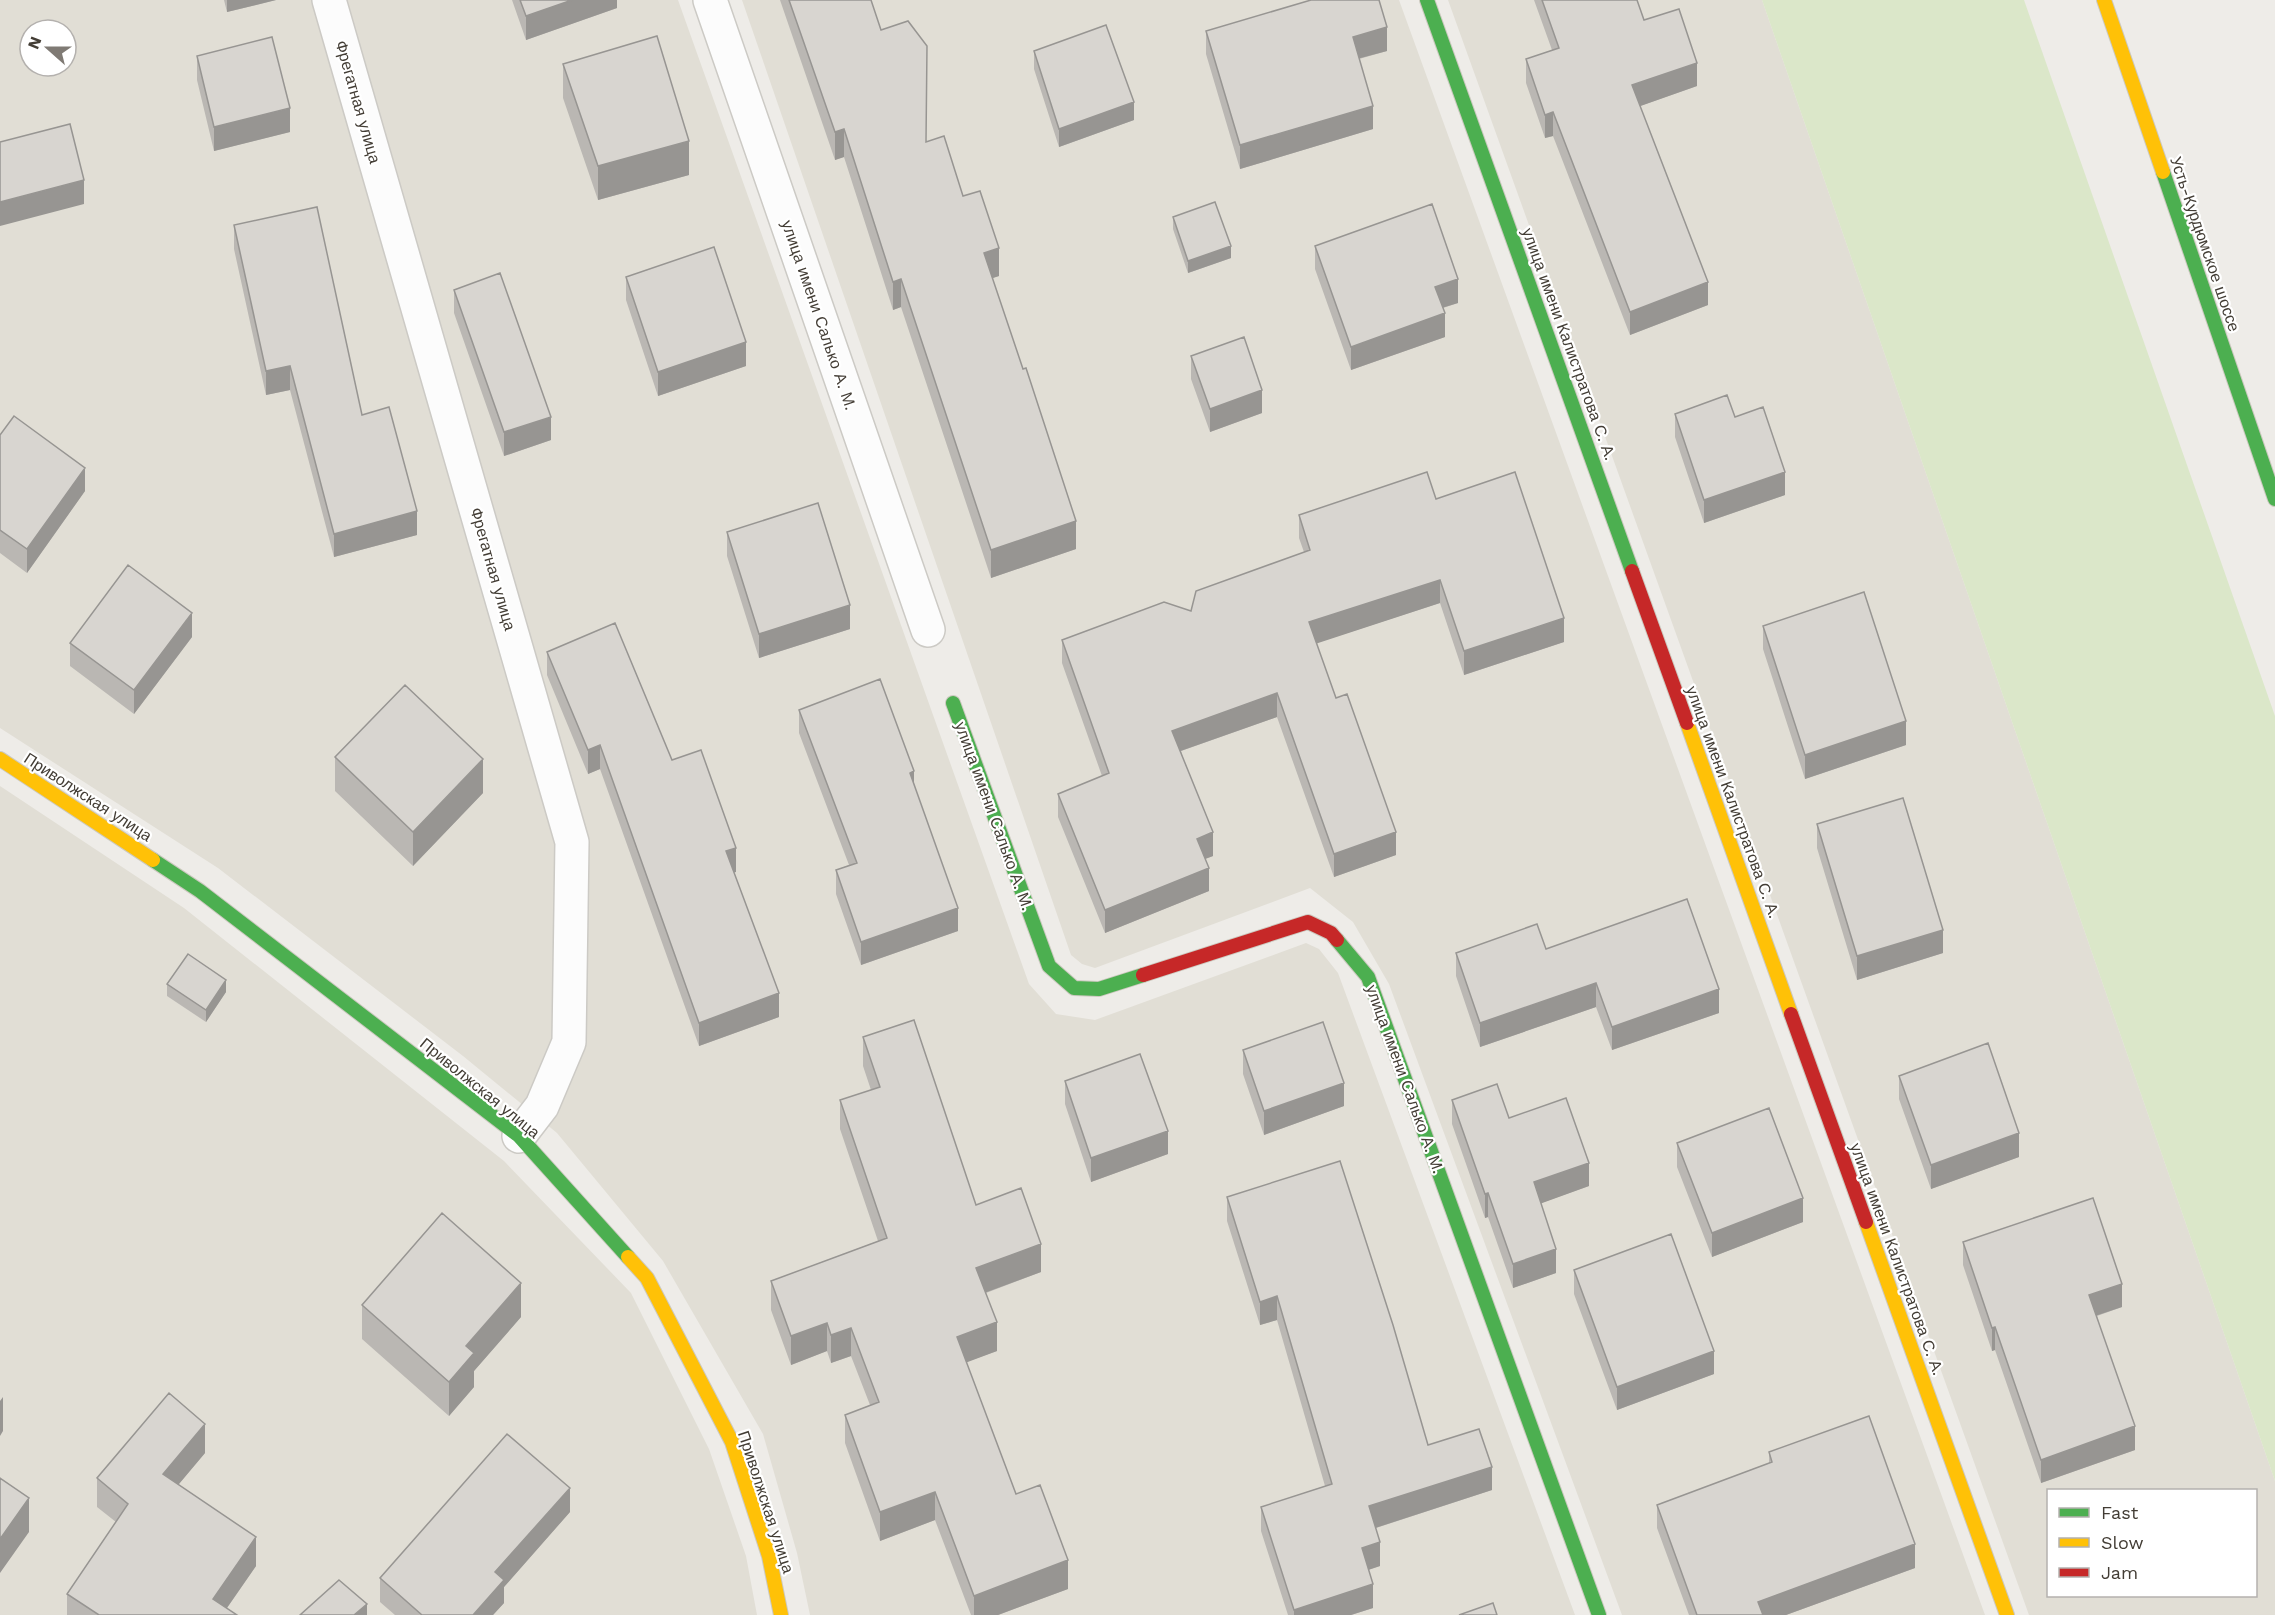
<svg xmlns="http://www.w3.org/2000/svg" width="2275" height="1615" viewBox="0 0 2275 1615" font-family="'Work Sans',sans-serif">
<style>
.residential{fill:#e1ded5;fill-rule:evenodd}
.green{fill:#dbe7c9}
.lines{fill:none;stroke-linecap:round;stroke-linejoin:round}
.street-casing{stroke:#cccac5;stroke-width:36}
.fast-casing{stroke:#ccc9bf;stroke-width:16}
.slow-casing{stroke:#ccc9bf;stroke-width:16}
.jam-casing{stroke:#ccc9bf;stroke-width:16}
.street{stroke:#fcfcfc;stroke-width:33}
.fast{stroke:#4caf50;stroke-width:14}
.slow{stroke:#ffc107;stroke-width:14}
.jam{stroke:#c62828;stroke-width:14}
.wall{fill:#bab7b3}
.shaded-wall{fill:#979592}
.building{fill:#d8d5d0;stroke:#979592;stroke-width:1.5}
.labels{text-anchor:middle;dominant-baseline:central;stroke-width:4.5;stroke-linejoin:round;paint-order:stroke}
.street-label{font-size:16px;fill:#433d35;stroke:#fff}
</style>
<rect width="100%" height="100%" fill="#eeece8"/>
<path class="residential" d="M 0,0 L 678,0 L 1029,984 L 1056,1014 L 1095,1020 L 1306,943 L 1319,949 L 1338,973 L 1575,1615 L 810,1615 L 797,1553 L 763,1434 L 663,1261 L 557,1133 L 463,1056 L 218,868 L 0,728 ZM 30,30 L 66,30 L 66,66 L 30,66 Z
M 742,0 L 1399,0 L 1985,1615 L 1622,1615 L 1389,984 L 1353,922 L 1310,888 L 1095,968 L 1082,964 L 1071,955 Z
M 1448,0 L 1762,0 L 2275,1481 L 2275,1615 L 2029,1615 ZM 2048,1490 L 2256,1490 L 2256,1596 L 2048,1596 Z
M 0,786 L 184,908 L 504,1161 L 631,1293 L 709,1449 L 746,1556 L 757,1615 L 0,1615 Z"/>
<path class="green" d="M 1762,0 L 2024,0 L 2275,716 L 2275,1481 Z"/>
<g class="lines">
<g class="street-casing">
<path id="street" d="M 329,0 L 572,842 L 569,1042 L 542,1106 L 519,1136
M 710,0 L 928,630"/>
</g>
<g class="fast-casing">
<path id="fast" d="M 1427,0 L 1632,571
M 2163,172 L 2275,499
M 953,703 L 1049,966 L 1074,988 L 1099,989 L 1143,975
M 153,860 L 200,891 L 519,1136 L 628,1257
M 1337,940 L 1368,977 L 1599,1615"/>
</g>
<g class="slow-casing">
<path id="slow" d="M 2104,0 L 2163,172
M 1687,723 L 1791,1014
M 0,759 L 153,860
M 1866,1222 L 2007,1615
M 628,1257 L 647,1278 L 732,1442 L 769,1556 L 781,1615"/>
</g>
<g class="jam-casing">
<path id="jam" d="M 1632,571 L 1687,723
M 1143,975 L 1308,922 L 1331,933 L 1337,940
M 1791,1014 L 1866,1222"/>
</g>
<use href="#street" class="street"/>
<use href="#fast" class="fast"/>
<use href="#slow" class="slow"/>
<use href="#jam" class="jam"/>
</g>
<path class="wall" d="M 224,0 L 276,0 L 227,12 Z
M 512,0 L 617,0 L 617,8 L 526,40 Z
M 780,0 L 871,0 L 881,30 L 927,142 L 963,196 L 999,276 L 992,278 L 1076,549 L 991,578 L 901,307 L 893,310 L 844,157 L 835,160 Z
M 1534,0 L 1637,0 L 1644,20 L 1697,86 L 1640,106 L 1708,305 L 1630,335 L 1553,136 L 1545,138 L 1526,83 L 1526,59 L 1552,50 Z
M 1206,31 L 1387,51 L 1359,59 L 1373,129 L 1240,169 L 1206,54 Z
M 1034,51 L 1134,120 L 1059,147 L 1034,69 Z
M 197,56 L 290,132 L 214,151 L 197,80 Z
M 563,64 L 689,175 L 598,200 L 563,98 Z
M 1173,217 L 1231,258 L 1188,273 L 1173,229 Z
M 234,225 L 417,535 L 334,557 L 290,390 L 266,395 L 234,249 Z
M 1315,246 L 1458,303 L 1443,308 L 1445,337 L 1351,370 L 1315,269 Z
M 626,277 L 746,366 L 658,396 L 626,300 Z
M 454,290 L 551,440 L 504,456 L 454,313 Z
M 1191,356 L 1262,413 L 1210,432 L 1191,379 Z
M 1675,414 L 1735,417 L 1785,495 L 1704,523 L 1675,437 Z
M 0,435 L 85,491 L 27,573 L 0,553 Z
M 1436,499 L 1564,642 L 1464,675 L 1440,603 L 1316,643 L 1336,698 L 1396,855 L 1334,877 L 1277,717 L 1181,751 L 1213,856 L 1205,859 L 1209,891 L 1105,933 L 1058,817 L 1058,794 L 1102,776 L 1062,663 L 1062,640 L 1191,611 L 1304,552 L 1299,538 L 1299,515 Z
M 727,532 L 850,629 L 759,658 L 727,556 Z
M 1763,626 L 1906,745 L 1805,779 L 1763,649 Z
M 192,637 L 134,714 L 70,666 L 70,643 Z
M 547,652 L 672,760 L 736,872 L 734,872 L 779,1017 L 699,1046 L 600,769 L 588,774 L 547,675 Z
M 799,710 L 914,784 L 958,931 L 861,965 L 836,894 L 836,870 L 849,865 L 799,733 Z
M 335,757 L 483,793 L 413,866 L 335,791 Z
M 1817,824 L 1943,953 L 1857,980 L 1817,848 Z
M 1546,949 L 1719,1013 L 1612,1050 L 1596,1007 L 1480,1047 L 1456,976 L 1456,953 Z
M 167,984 L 226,992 L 206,1022 L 167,996 Z
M 863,1037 L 976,1205 L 1041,1272 L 986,1293 L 997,1351 L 966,1362 L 1016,1494 L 1068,1589 L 998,1615 L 971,1615 L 935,1520 L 880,1541 L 845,1443 L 845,1415 L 870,1405 L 851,1356 L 831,1363 L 827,1351 L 791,1365 L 771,1310 L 771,1281 L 878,1241 L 840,1129 L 840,1100 L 871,1090 L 863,1066 Z
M 1243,1050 L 1344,1106 L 1264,1135 L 1243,1074 Z
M 1899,1076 L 2019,1157 L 1931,1189 L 1899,1099 Z
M 1065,1081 L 1168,1154 L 1091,1182 L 1065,1104 Z
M 1452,1100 L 1589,1186 L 1541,1203 L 1556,1273 L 1513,1288 L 1488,1217 L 1485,1218 L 1452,1124 Z
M 1677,1143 L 1803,1222 L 1712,1257 L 1677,1167 Z
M 1227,1197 L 1428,1445 L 1492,1490 L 1376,1528 L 1380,1566 L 1368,1570 L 1373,1608 L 1351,1615 L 1288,1615 L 1261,1531 L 1261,1507 L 1325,1486 L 1277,1320 L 1260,1325 L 1227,1221 Z
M 1963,1242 L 2122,1307 L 2097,1316 L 2135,1450 L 2041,1483 L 1995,1350 L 1992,1351 L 1963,1265 Z
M 1574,1270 L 1714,1374 L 1617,1410 L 1574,1294 Z
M 362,1305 L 521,1317 L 474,1371 L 474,1387 L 449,1416 L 362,1339 Z
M 1769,1452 L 1915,1568 L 1786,1615 L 1689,1615 L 1657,1528 L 1657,1505 L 1769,1463 Z
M 205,1453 L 178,1485 L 256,1566 L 227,1608 L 237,1615 L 67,1615 L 67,1594 L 116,1522 L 97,1507 L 97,1478 Z
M 570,1512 L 504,1587 L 504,1603 L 493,1615 L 395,1615 L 380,1602 L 380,1578 Z"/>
<path class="shaded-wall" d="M 227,0 L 276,0 L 227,12 Z
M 572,0 L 617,0 L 617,8 L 526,40 L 526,16 Z
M 1387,27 L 1387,51 L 1353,60 L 1353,37 Z
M 1697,63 L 1697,86 L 1632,109 L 1632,85 Z
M 1134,102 L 1134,120 L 1059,147 L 1059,129 Z
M 1373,106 L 1373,129 L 1240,169 L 1240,145 Z
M 290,108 L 290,132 L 214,151 L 214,127 Z
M 1553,112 L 1553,136 L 1545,138 L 1545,115 Z
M 844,129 L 844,157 L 835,160 L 835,132 Z
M 689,141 L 689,175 L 598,200 L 598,166 Z
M 84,180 L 84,204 L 0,226 L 0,202 Z
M 1231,246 L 1231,258 L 1188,273 L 1188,261 Z
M 999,248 L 999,276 L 984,281 L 984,253 Z
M 901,279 L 901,307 L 893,310 L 893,282 Z
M 1458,279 L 1458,303 L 1435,310 L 1435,287 Z
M 1708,282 L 1708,305 L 1630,335 L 1630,312 Z
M 1445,313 L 1445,337 L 1351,370 L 1351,347 Z
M 746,342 L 746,366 L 658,396 L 658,372 Z
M 290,366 L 290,390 L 266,395 L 266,371 Z
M 1262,390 L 1262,413 L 1210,432 L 1210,409 Z
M 551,417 L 551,440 L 504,456 L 504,432 Z
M 85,468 L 85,491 L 27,573 L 27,549 Z
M 1785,472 L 1785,495 L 1704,523 L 1704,500 Z
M 417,511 L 417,535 L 334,557 L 334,534 Z
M 1076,521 L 1076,549 L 991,578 L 991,550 Z
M 1440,580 L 1440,603 L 1309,646 L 1309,622 Z
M 850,605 L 850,629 L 759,658 L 759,634 Z
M 192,613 L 192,637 L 134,714 L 134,690 Z
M 1564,618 L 1564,642 L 1464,675 L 1464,651 Z
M 1277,693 L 1277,717 L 1172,754 L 1172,731 Z
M 1906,721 L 1906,745 L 1805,779 L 1805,755 Z
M 600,745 L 600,769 L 588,774 L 588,750 Z
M 483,759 L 483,793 L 413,866 L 413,832 Z
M 914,771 L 914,794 L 910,773 Z
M 1213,832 L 1213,856 L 1197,862 L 1197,839 Z
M 1396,832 L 1396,855 L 1334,877 L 1334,854 Z
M 736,848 L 736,872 L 726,875 L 726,851 Z
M 1209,868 L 1209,891 L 1105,933 L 1105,910 Z
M 958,908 L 958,931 L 861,965 L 861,942 Z
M 1943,930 L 1943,953 L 1857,980 L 1857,956 Z
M 226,980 L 226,992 L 206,1022 L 206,1010 Z
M 1596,983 L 1596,1007 L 1480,1047 L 1480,1023 Z
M 1719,989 L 1719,1013 L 1612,1050 L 1612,1027 Z
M 779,993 L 779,1017 L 699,1046 L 699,1023 Z
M 1344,1083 L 1344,1106 L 1264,1135 L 1264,1111 Z
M 1168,1131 L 1168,1154 L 1091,1182 L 1091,1158 Z
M 2019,1133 L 2019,1157 L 1931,1189 L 1931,1165 Z
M 1589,1163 L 1589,1186 L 1534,1206 L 1534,1182 Z
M 1488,1193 L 1488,1217 L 1485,1218 L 1485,1194 Z
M 1803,1198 L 1803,1222 L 1712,1257 L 1712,1233 Z
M 1041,1244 L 1041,1272 L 976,1296 L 976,1268 Z
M 1556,1249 L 1556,1273 L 1513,1288 L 1513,1264 Z
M 521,1283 L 521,1317 L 474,1371 L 474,1387 L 449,1416 L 449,1382 L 466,1346 Z
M 2122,1284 L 2122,1307 L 2089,1318 L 2089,1295 Z
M 1277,1296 L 1277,1320 L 1260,1325 L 1260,1302 Z
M 997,1322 L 997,1351 L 957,1366 L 957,1337 Z
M 827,1323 L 827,1351 L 791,1365 L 791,1336 Z
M 1995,1327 L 1995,1350 L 1992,1351 L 1992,1328 Z
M 851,1328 L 851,1356 L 831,1363 L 831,1335 Z
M 1714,1351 L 1714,1374 L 1617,1410 L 1617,1387 Z
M 3,1397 L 3,1431 L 0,1436 L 0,1401 Z
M 205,1424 L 205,1453 L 163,1503 L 163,1474 Z
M 2135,1426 L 2135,1450 L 2041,1483 L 2041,1460 Z
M 1492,1467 L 1492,1490 L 1369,1530 L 1369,1506 Z
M 570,1488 L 570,1512 L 504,1587 L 504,1603 L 493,1615 L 473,1615 L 495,1572 Z
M 935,1492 L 935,1520 L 880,1541 L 880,1512 Z
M 29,1498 L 29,1532 L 0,1573 L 0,1539 Z
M 256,1537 L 256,1566 L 222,1615 L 213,1599 Z
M 1380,1542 L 1380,1566 L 1362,1572 L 1362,1548 Z
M 1915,1544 L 1915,1568 L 1786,1615 L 1758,1615 L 1758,1602 Z
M 1068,1560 L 1068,1589 L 998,1615 L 974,1615 L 974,1596 Z
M 1373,1584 L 1373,1608 L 1351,1615 L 1294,1615 L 1294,1610 Z
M 367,1604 L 367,1615 L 354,1615 Z"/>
<path class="building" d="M 520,0 L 572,0 L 526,16 Z
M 789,0 L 871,0 L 881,30 L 908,21 L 927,46 L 926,142 L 944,136 L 963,196 L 980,191 L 999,248 L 984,253 L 1023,369 L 1026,368 L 1076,521 L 991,550 L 901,279 L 893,282 L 844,129 L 835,132 Z
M 1311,0 L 1379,0 L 1387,27 L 1353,37 L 1373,106 L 1240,145 L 1206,31 Z
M 1542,0 L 1637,0 L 1644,20 L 1679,9 L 1697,63 L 1632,85 L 1708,282 L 1630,312 L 1553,112 L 1545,115 L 1526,59 L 1559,48 Z
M 1106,25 L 1134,102 L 1059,129 L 1034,51 Z
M 657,36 L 689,141 L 598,166 L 563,64 Z
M 272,37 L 290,108 L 214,127 L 197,56 Z
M 70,124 L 84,180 L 0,202 L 0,142 Z
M 1215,202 L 1231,246 L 1188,261 L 1173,217 Z
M 1432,204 L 1458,279 L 1435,287 L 1445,313 L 1351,347 L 1315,246 Z
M 317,207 L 362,415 L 389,407 L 417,511 L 334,534 L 290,366 L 266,371 L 234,225 Z
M 714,247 L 746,342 L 658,372 L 626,277 Z
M 500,273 L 551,417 L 504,432 L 454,290 Z
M 1244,337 L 1262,390 L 1210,409 L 1191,356 Z
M 1727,395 L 1735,417 L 1763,407 L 1785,472 L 1704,500 L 1675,414 Z
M 14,416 L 85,468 L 27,549 L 0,530 L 0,435 Z
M 1427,472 L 1436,499 L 1515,472 L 1564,618 L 1464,651 L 1440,580 L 1309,622 L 1336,698 L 1347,694 L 1396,832 L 1334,854 L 1277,693 L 1172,731 L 1213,832 L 1197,839 L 1209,868 L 1105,910 L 1058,794 L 1109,773 L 1062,640 L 1164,602 L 1191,611 L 1196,591 L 1310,550 L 1299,515 Z
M 818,503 L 850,605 L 759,634 L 727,532 Z
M 128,565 L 192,613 L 134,690 L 70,643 Z
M 1864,592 L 1906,721 L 1805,755 L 1763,626 Z
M 615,623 L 672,760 L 701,750 L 736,848 L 726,851 L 779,993 L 699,1023 L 600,745 L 588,750 L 547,652 Z
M 880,679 L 914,771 L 910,773 L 958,908 L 861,942 L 836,870 L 857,863 L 799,710 Z
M 405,685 L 483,759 L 413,832 L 335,757 Z
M 1903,798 L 1943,930 L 1857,956 L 1817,824 Z
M 1687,899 L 1719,989 L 1612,1027 L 1596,983 L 1480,1023 L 1456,953 L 1537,924 L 1546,949 Z
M 188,954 L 226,980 L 206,1010 L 167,984 Z
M 914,1020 L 976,1205 L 1021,1188 L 1041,1244 L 976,1268 L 997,1322 L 957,1337 L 1016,1494 L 1040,1485 L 1068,1560 L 974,1596 L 935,1492 L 880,1512 L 845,1415 L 879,1402 L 851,1328 L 831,1335 L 827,1323 L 791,1336 L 771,1281 L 887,1238 L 840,1100 L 880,1087 L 863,1037 Z
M 1323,1022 L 1344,1083 L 1264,1111 L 1243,1050 Z
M 1988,1043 L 2019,1133 L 1931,1165 L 1899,1076 Z
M 1140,1054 L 1168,1131 L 1091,1158 L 1065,1081 Z
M 1497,1084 L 1509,1118 L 1566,1098 L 1589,1163 L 1534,1182 L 1556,1249 L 1513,1264 L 1488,1193 L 1485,1194 L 1452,1100 Z
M 1769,1108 L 1803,1198 L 1712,1233 L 1677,1143 Z
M 1340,1161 L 1393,1325 L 1428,1445 L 1479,1429 L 1492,1467 L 1369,1506 L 1380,1542 L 1362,1548 L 1373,1584 L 1294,1610 L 1261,1507 L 1332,1484 L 1277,1296 L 1260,1302 L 1227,1197 Z
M 2093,1198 L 2122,1284 L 2089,1295 L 2135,1426 L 2041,1460 L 1995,1327 L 1992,1328 L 1963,1242 Z
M 442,1213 L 521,1283 L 466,1346 L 474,1353 L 449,1382 L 362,1305 Z
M 1671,1234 L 1714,1351 L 1617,1387 L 1574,1270 Z
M 169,1393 L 205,1424 L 163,1474 L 256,1537 L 213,1599 L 237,1615 L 99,1615 L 67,1594 L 128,1504 L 97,1478 Z
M 1869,1416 L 1915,1544 L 1758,1602 L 1763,1615 L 1697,1615 L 1657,1505 L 1772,1462 L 1769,1452 Z
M 507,1434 L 570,1488 L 495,1572 L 504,1580 L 473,1615 L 422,1615 L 380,1578 Z
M 0,1478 L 29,1498 L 0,1539 Z
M 339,1580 L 367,1604 L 354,1615 L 300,1615 Z
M 1493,1603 L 1497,1615 L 1459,1615 Z"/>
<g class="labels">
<g class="street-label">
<text transform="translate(358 102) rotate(74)">Фрегатная улица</text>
<text transform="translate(2205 244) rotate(71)">Усть-Курдюмское шоссе</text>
<text transform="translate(819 315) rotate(71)">улица имени Салько А. М.</text>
<text transform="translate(1569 344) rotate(70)">улица имени Калистратова С. А.</text>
<text transform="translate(493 569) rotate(74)">Фрегатная улица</text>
<text transform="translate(88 797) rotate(33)">Приволжская улица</text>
<text transform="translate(1733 802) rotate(70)">улица имени Калистратова С. А.</text>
<text transform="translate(994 816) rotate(70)">улица имени Салько А. М.</text>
<text transform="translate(1405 1079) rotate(70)">улица имени Салько А. М.</text>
<text transform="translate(480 1088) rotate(39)">Приволжская улица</text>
<text transform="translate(1897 1259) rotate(70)">улица имени Калистратова С. А.</text>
<text transform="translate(766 1502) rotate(72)">Приволжская улица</text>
</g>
</g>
<rect x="2047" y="1489" width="210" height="108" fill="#ffffff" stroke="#b4b1ae" stroke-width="1.5"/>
<rect x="2059" y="1508" width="30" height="9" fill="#4caf50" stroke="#b4b1ae" stroke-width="1.5"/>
<text x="2101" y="1519" font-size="18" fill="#433d35">Fast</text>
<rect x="2059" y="1538" width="30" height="9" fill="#ffc107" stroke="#b4b1ae" stroke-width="1.5"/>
<text x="2101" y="1549" font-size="18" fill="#433d35">Slow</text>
<rect x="2059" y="1568" width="30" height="9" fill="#c62828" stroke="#b4b1ae" stroke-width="1.5"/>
<text x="2101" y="1579" font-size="18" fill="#433d35">Jam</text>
<g transform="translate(48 48) rotate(291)"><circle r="28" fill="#ffffff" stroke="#b4b1ae" stroke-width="1.5"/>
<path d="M0-4.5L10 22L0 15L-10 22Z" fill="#7f7a74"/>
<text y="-9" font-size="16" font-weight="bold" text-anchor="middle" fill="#433d35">N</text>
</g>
</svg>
